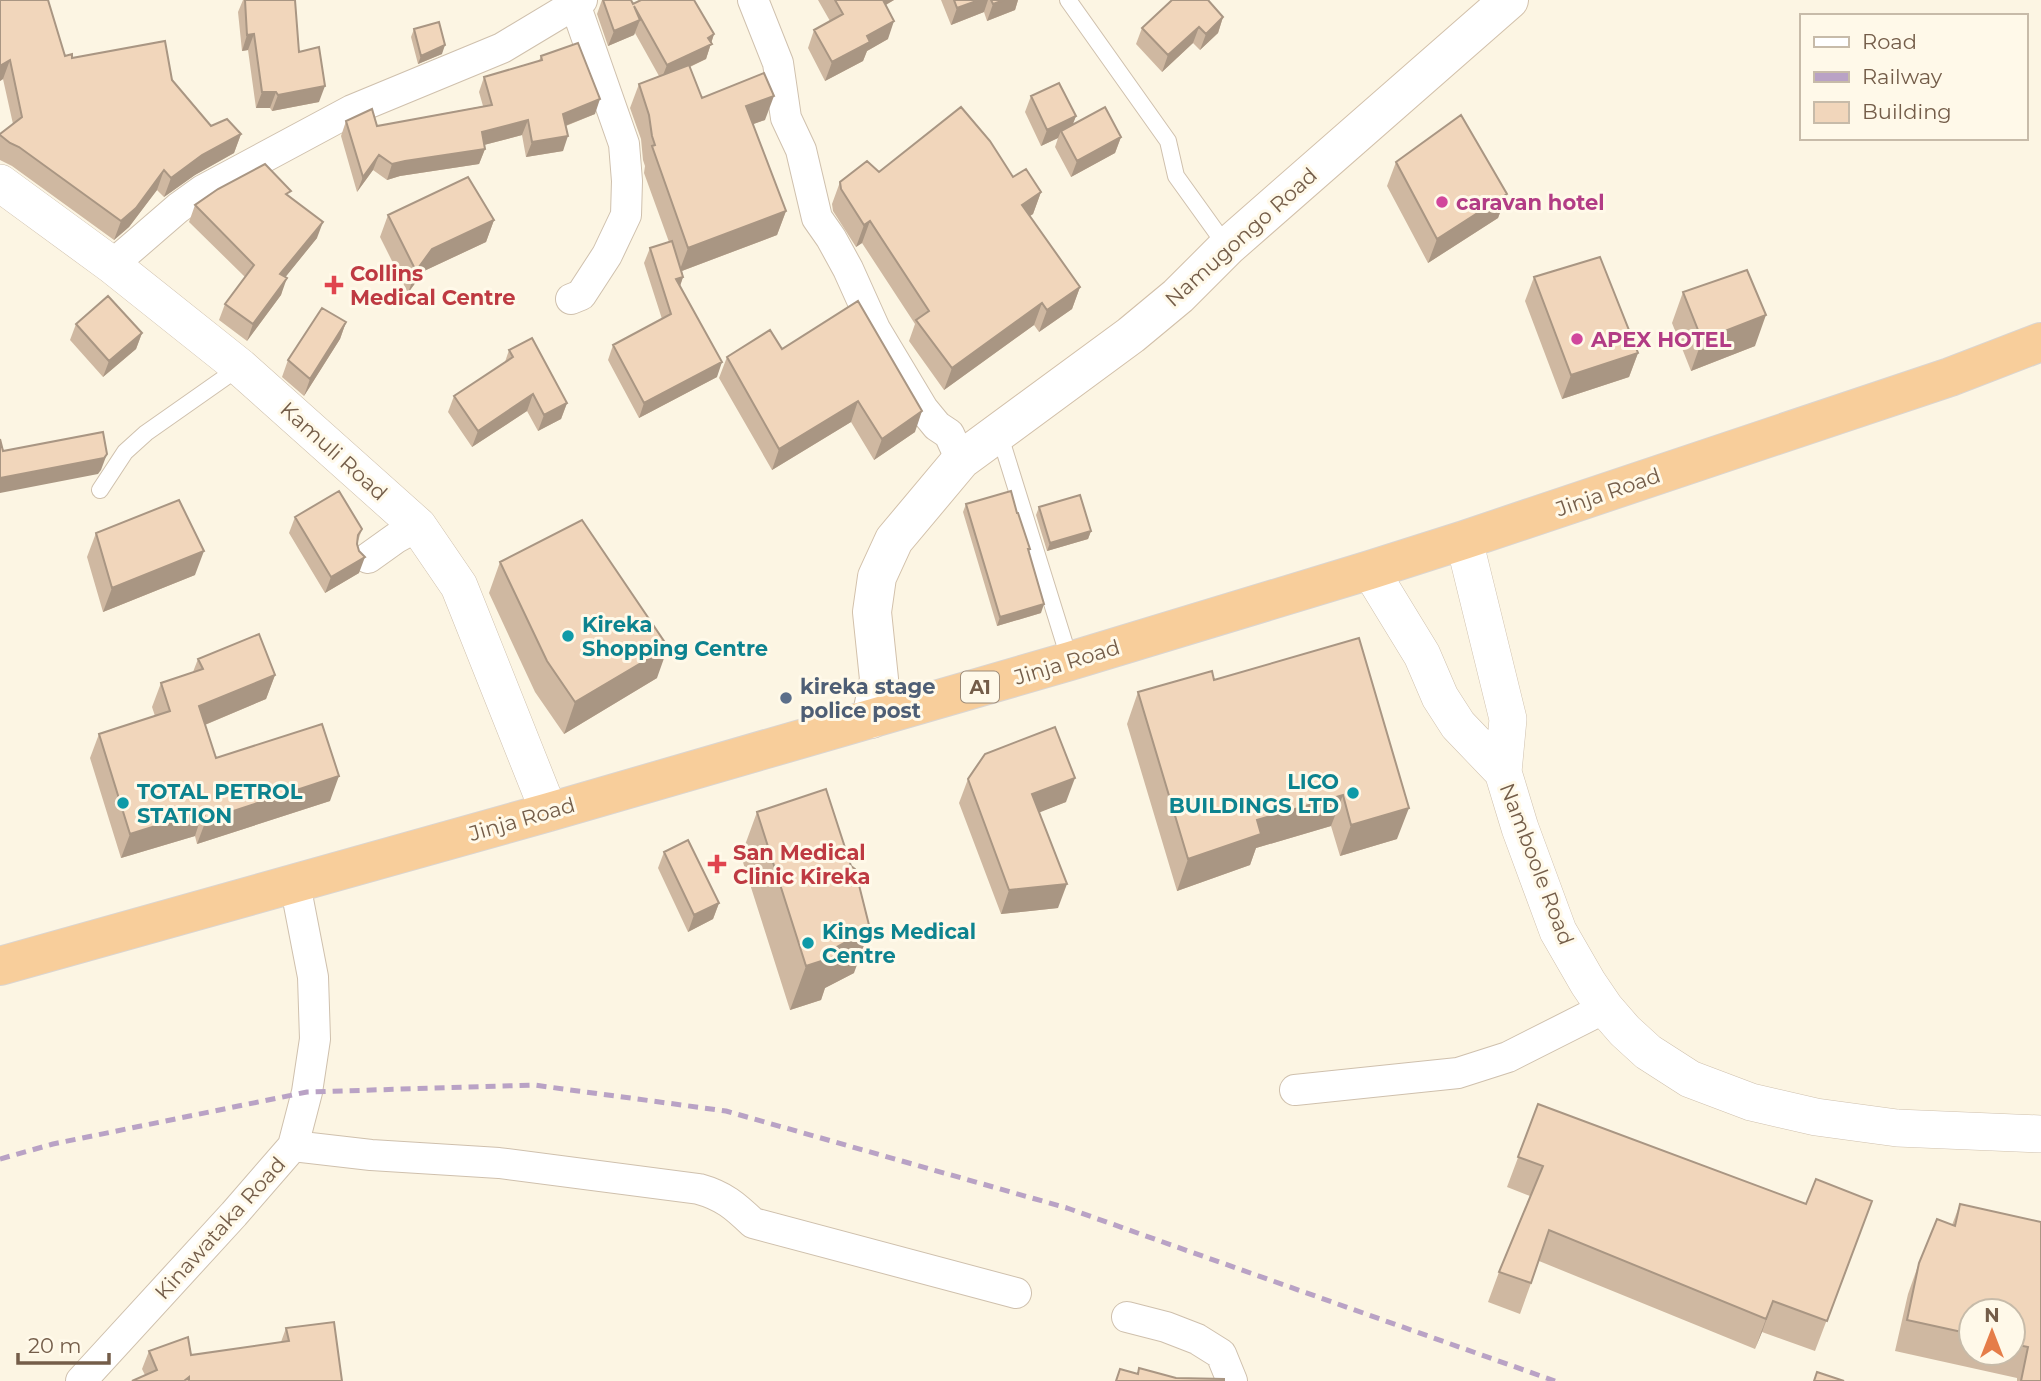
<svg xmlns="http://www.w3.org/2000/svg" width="2041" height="1381" viewBox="0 0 2041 1381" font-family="Montserrat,sans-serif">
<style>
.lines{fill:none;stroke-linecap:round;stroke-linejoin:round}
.service-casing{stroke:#cfc0ad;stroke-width:18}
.minor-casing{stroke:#cfc0ad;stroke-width:32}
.tertiary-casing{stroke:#cfc0ad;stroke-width:38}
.secondary-casing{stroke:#d2c0aa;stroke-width:40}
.trunk-casing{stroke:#dbd5d0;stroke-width:40}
.service{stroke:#fff;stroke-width:16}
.minor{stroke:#fff;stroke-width:30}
.tertiary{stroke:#fff;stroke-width:37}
.secondary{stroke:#fff;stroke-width:38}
.trunk{stroke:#f8ce9b;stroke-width:38}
.rail{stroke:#b9a2c5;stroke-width:5;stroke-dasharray:10 7;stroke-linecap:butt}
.wall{fill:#cfb8a1;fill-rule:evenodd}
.shaded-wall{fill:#a99683}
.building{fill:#f1d6bb;stroke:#a99683;stroke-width:2}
.hotel-dot{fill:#d1479c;stroke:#fff9e9;stroke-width:2.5}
.health-dot{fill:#e0444e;stroke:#fff9e9;stroke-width:2.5}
.culture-dot{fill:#0f9aa8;stroke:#fff9e9;stroke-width:2.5}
.service-dot{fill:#5c6f8a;stroke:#fff9e9;stroke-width:2.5}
.labels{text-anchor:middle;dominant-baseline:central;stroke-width:6;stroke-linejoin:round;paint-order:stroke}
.shield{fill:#fff9e9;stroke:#9e8c79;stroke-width:2}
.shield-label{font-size:19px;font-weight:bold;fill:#745d49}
.hotel-label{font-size:21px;font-weight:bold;fill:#b23c85;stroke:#fff9e9;text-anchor:start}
.street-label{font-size:21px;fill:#745d49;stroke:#fff9e9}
.health-label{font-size:21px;font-weight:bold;fill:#be3a42;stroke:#fff9e9;text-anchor:start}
.culture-label{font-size:21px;font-weight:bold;fill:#0d838f;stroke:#fff9e9;text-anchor:start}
.service-label{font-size:21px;font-weight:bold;fill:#4e5e75;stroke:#fff9e9;text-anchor:start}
</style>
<rect width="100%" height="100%" fill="#fcf5e3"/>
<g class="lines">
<g class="service-casing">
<path id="service" d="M 1068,0 L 1168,141 L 1176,176 L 1227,247
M 999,433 L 1070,661
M 100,490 L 125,452 L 146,433 L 240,367"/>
</g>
<g class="minor-casing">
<path id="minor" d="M 753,0 L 778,63 L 786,118 L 801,150 L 817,218 L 831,238 L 848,269 L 875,329 L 923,409 L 937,426 L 949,434 L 961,460
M 112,265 L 178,208 L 203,190 L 352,110 L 502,48 L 582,0
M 571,299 L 581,295 L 607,255 L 626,215 L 627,181 L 624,144 L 575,4
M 368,558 L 396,538 L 418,526
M 1295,1090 L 1458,1073 L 1508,1057 L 1605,1008
M 293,1146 L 371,1155 L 499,1163 L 699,1189 C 724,1196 735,1206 753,1223 L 1016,1293
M 1127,1317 L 1166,1327 L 1197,1339 L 1221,1354 L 1232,1381
M 81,1381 L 234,1214 L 293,1146 L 307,1092 L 315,1039 L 313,977 L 295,884"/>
</g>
<g class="tertiary-casing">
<path id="tertiary" d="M 0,183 L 112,265 L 240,367 L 418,526 L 459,586 L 549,812
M 1464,540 L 1508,719 L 1503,772 L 1520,828 L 1558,931 L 1588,983 L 1605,1008 L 1625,1031 L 1648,1052 L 1690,1079 L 1751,1102 L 1816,1117 L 1897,1128 L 2041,1134
M 1370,570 L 1422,655 L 1440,697 L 1458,725 L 1503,772"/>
</g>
<g class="secondary-casing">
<path id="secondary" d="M 871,719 L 879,679 L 872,612 L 877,577 L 894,540 L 961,460 L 1131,335 L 1178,296 L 1227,247 L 1509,0"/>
</g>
<g class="trunk-casing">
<path id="trunk" d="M 0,966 L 549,812 L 1070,661 L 1370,570 L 1464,540 L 1950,377 L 2041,342"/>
</g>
<use href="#service" class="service"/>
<use href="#minor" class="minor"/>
<use href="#tertiary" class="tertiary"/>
<use href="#secondary" class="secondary"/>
<use href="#trunk" class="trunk"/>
<path class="rail" d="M 0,1159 L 53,1144 L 307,1092 L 534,1085 L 726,1111 L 1067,1208 L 1555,1381"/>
</g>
<path class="wall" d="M 0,0 L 65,56 L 172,80 L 211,126 L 241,134 L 234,153 L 195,175 L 164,197 L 157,190 L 129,227 L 114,240 L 12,166 L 0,160 L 0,134 L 13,124 L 3,79 L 0,81 Z
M 243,0 L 295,0 L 299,52 L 319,102 L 272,111 L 270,108 L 256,108 L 248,50 L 242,51 L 238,12 Z
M 602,0 L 633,4 L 714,34 L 706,59 L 690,67 L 702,98 L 765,120 L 753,124 L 786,211 L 777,235 L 682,271 L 683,277 L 680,286 L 717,377 L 639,418 L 608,360 L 613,345 L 662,319 L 644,263 L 650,248 L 669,242 L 644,173 L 645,166 L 643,160 L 641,139 L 630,108 L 639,84 L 659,76 L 635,33 L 634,35 L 608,46 L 597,14 Z
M 818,0 L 894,0 L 886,5 L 888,39 L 867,51 L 863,61 L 825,81 L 808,48 L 814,30 L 830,21 Z
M 941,0 L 1018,0 L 1015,10 L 987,21 L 984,12 L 951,25 Z
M 1223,17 L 1218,33 L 1200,50 L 1193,43 L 1162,72 L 1136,44 L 1142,28 Z
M 414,29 L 442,54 L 418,64 L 411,37 Z
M 541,56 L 595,114 L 566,126 L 563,151 L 526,157 L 522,135 L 484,145 L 485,149 L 479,164 L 400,176 L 387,180 L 373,170 L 357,192 L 341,136 L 346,121 L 377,126 L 483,106 L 479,92 L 484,77 L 539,61 Z
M 1031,96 L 1076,116 L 1072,125 L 1121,137 L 1115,153 L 1071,177 L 1055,147 L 1058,138 L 1041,146 L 1025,112 Z
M 1396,162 L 1507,194 L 1498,218 L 1428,263 L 1387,186 Z
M 879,172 L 1013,177 L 1041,192 L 1033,214 L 1030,216 L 1080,287 L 1072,309 L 1039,332 L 1034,325 L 944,390 L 909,341 L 915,324 L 862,243 L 856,247 L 833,211 L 832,204 L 840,182 Z
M 289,197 L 317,238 L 285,277 L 281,295 L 247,341 L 219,320 L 225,304 L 245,277 L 189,222 L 195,205 Z
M 388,215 L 494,220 L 486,242 L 424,271 L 408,293 L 380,237 Z
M 1534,277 L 1638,353 L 1629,377 L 1562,399 L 1525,301 Z
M 1683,292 L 1755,346 L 1691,371 L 1672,323 Z
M 346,322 L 340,339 L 304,396 L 282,377 L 288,360 Z
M 76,324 L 142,333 L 136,349 L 103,377 L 70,340 Z
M 782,349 L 915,432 L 874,460 L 851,422 L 772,470 L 719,378 L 727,357 Z
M 509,350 L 567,403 L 561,419 L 538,431 L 527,411 L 472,447 L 448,412 L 454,396 L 505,362 Z
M 966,504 L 1017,513 L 1030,549 L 1029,552 L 1041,613 L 997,626 L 963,512 Z
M 1039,507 L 1091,531 L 1088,539 L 1047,551 L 1036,515 Z
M 295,517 L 362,529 L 357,544 L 359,573 L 325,593 L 289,533 Z
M 96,533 L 195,575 L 103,612 L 87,557 Z
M 500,562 L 657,678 L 564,734 L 535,692 L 489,593 Z
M 198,659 L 275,675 L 266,699 L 205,725 L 216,758 L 330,801 L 197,844 L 195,836 L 121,858 L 90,758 L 99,734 L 155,716 L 152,707 L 161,683 L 193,672 Z
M 1214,680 L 1397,839 L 1340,856 L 1331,826 L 1256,848 L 1250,865 L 1177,891 L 1127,724 L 1138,692 Z
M 968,779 L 1066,802 L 1039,812 L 1058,908 L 1001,914 L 959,803 Z
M 757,812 L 854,973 L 825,988 L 821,1000 L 790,1010 L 741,856 Z
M 664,852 L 719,903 L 713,919 L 688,932 L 658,868 Z
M 1538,1104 L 1806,1204 L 1872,1201 L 1815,1351 L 1762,1332 L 1755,1349 L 1539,1261 L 1520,1314 L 1488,1302 L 1499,1272 L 1530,1196 L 1507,1187 Z
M 1960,1204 L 2041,1222 L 2041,1381 L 2017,1381 L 2017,1378 L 1895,1351 L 1908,1294 L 1919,1263 L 1952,1225 ZM 1971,1311 L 2013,1311 L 2013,1353 L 1971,1353 Z
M 286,1328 L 342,1381 L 132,1381 L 145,1375 L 142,1369 L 149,1351 L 191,1355 L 281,1342 Z"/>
<path class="shaded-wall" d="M 877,0 L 894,0 L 873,12 Z
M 979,0 L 988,0 L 984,12 L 951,25 L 957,8 Z
M 1004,0 L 1018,0 L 1015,10 L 987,21 L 993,4 Z
M 1223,17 L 1218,33 L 1200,50 L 1206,34 Z
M 640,20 L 634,35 L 608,46 L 614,31 Z
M 894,21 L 888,39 L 867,51 L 863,61 L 825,81 L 832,62 L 867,36 Z
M 1199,27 L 1193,43 L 1162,72 L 1168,55 Z
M 254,34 L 248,50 L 242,51 L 247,35 Z
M 714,34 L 706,59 L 661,80 L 667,65 Z
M 445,45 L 442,54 L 418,64 L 421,56 Z
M 10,60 L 3,79 L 0,81 L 0,66 Z
M 325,86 L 319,102 L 272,111 L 278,95 Z
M 262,92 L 276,92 L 270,108 L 256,108 Z
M 774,96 L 765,120 L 737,130 L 746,106 Z
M 600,99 L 595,114 L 557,129 L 563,114 Z
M 1076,116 L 1070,132 L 1061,131 L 1058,138 L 1041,146 L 1047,130 Z
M 528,120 L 522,135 L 476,147 L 482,132 Z
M 241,134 L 234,153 L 195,175 L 164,197 L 171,178 L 202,155 Z
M 568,136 L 563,151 L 526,157 L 532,142 Z
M 1121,137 L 1115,153 L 1071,177 L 1077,161 Z
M 485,149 L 479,164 L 400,176 L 387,180 L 392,164 L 405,161 Z
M 379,155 L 373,170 L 357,192 L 363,177 Z
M 164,170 L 157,190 L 129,227 L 114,240 L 121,221 Z
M 1041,192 L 1033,214 L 1014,226 L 1022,205 Z
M 1507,194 L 1498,218 L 1428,263 L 1437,239 Z
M 786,211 L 777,235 L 679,272 L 688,248 Z
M 494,220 L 486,242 L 424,271 L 408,293 L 416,271 L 432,249 Z
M 870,221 L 862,243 L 856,247 L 864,225 Z
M 323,222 L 317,238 L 275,290 L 280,274 Z
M 683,277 L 678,292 L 676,279 Z
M 287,278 L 281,295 L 247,341 L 253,324 Z
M 1080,287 L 1072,309 L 1039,332 L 1047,310 Z
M 1042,303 L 1034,325 L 944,390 L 952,368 Z
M 1766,315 L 1755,346 L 1691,371 L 1702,340 Z
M 346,322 L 340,339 L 304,396 L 310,379 Z
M 142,333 L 136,349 L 103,377 L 109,361 Z
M 1638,353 L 1629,377 L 1562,399 L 1571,375 Z
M 722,362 L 717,377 L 639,418 L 644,403 Z
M 533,394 L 527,411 L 472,447 L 478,431 Z
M 858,401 L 851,422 L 772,470 L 779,449 Z
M 567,403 L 561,419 L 538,431 L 544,415 Z
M 922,411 L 915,432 L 874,460 L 882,439 Z
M 107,454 L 101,470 L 98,474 L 0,493 L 0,478 Z
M 1091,531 L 1088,539 L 1047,551 L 1050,543 Z
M 204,551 L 195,575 L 103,612 L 112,588 Z
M 365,557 L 359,573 L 325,593 L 331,577 Z
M 1044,604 L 1041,613 L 997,626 L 1000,617 Z
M 668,647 L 657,678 L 564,734 L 575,702 Z
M 275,675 L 266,699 L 190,731 L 199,706 Z
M 339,776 L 330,801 L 197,844 L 206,820 Z
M 1075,778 L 1066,802 L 1023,819 L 1032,794 Z
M 1343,795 L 1331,826 L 1256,848 L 1250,865 L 1177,891 L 1188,859 L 1257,820 Z
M 1409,808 L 1397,839 L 1340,856 L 1351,825 Z
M 203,811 L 195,836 L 121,858 L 130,834 Z
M 1067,884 L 1058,908 L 1001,914 L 1009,890 Z
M 719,903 L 713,919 L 688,932 L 694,915 Z
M 870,929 L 854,973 L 825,988 L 821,1000 L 790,1010 L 806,966 L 835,948 Z
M 1773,1301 L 1762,1332 L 1755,1349 L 1766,1319 Z"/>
<path class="building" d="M 0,0 L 48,0 L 65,56 L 72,54 L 72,58 L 165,41 L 172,80 L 211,126 L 227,119 L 241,134 L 202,155 L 171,178 L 164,170 L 136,208 L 121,221 L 19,147 L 10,143 L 0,135 L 0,134 L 22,117 L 10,60 L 0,66 Z
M 245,0 L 295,0 L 299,52 L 319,47 L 325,86 L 278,95 L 276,92 L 262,92 L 254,34 L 247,35 Z
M 603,0 L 631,0 L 633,4 L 641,0 L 694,0 L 714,34 L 708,38 L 712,44 L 667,65 L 634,6 L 640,20 L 614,31 Z
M 835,0 L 883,0 L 894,21 L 867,36 L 870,42 L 832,62 L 814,30 L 843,14 Z
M 954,0 L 979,0 L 957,8 Z
M 991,0 L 1004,0 L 993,4 Z
M 1172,0 L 1208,0 L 1223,17 L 1206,34 L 1199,27 L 1168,55 L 1142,28 Z
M 439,22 L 445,45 L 421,56 L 414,29 Z
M 578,43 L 600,99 L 563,114 L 568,136 L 532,142 L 528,120 L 482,132 L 485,149 L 405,161 L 392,164 L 379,155 L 363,177 L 346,121 L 372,109 L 377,126 L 492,105 L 484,77 L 542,60 L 541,56 Z
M 689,65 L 702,98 L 764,73 L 774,96 L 746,106 L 786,211 L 688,248 L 653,149 L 652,146 L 655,145 L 652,136 L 649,115 L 639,84 Z
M 1059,83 L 1076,116 L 1047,130 L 1031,96 Z
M 961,107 L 990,141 L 1013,177 L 1026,169 L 1041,192 L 1022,205 L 1080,287 L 1047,310 L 1042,303 L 952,368 L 916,320 L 929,311 L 870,221 L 864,225 L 841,189 L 840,182 L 867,161 L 879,172 Z
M 1105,107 L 1121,137 L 1077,161 L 1061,131 Z
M 1461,115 L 1507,194 L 1437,239 L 1396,162 Z
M 265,164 L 291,191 L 286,194 L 323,222 L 280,274 L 287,278 L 253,324 L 225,304 L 254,265 L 195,205 L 218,189 Z
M 468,177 L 494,220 L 432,249 L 416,271 L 388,215 Z
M 672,241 L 683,277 L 676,279 L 722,362 L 644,403 L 613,345 L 671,314 L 650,248 Z
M 1600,257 L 1638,353 L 1571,375 L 1534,277 Z
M 1747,270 L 1766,315 L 1702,340 L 1683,292 Z
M 108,296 L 142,333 L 109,361 L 76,324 Z
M 858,301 L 922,411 L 882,439 L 858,401 L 779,449 L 727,357 L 770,330 L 782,349 Z
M 322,308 L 346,322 L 310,379 L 288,360 Z
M 532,338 L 567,403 L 544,415 L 533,394 L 478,431 L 454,396 L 513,357 L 509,350 Z
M 103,432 L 107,454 L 104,458 L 0,478 L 0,439 L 3,451 Z
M 339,491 L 362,529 L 358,535 L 357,544 L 359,551 L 365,557 L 331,577 L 295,517 Z
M 1011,491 L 1017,513 L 1018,513 L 1030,549 L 1028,549 L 1044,604 L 1000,617 L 966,504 Z
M 1080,495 L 1091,531 L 1050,543 L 1039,507 Z
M 179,500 L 204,551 L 112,588 L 96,533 Z
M 582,520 L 668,647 L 575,702 L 547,661 L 500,562 Z
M 259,634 L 275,675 L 199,706 L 216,758 L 322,724 L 339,776 L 206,820 L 203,811 L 130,834 L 99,734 L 170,711 L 161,683 L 203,669 L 198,659 Z
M 1359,638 L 1409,808 L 1351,825 L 1343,795 L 1257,820 L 1261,834 L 1188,859 L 1138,692 L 1212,671 L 1214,680 Z
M 1055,727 L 1075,778 L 1032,794 L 1067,884 L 1009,890 L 968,779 L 985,754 Z
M 826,789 L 851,866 L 855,869 L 870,929 L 835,948 L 837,956 L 806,966 L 757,812 Z
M 688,840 L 719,903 L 694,915 L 664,852 Z
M 1538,1104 L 1806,1204 L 1816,1179 L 1872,1201 L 1827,1321 L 1773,1301 L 1766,1319 L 1549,1230 L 1531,1283 L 1499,1272 L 1543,1166 L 1518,1157 Z
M 1960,1204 L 2041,1222 L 2041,1381 L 2021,1381 L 2028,1347 L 2013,1344 L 2013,1311 L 1971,1311 L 1971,1334 L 1907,1320 L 1919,1263 L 1937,1219 L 1955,1226 Z
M 334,1322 L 342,1381 L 189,1381 L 189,1377 L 184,1381 L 132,1381 L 157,1370 L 149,1351 L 188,1337 L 191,1355 L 289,1341 L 286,1328 Z
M 1139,1368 L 1176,1378 L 1224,1379 L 1224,1381 L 1116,1381 L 1120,1369 L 1138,1374 Z
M 1817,1372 L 1844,1381 L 1814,1381 Z"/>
<g class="hotel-dot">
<circle cx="1442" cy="202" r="7"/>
<circle cx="1577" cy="339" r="7"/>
</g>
<g class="health-dot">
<path d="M330.5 274.5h7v7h7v7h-7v7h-7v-7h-7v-7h7z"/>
<path d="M713.5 853.5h7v7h7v7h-7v7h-7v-7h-7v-7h7z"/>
</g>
<g class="culture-dot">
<circle cx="568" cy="636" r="7"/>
<circle cx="1353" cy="793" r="7"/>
<circle cx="123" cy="803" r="7"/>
<circle cx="808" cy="943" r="7"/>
</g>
<circle class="service-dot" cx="786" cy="698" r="7"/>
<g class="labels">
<rect class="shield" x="961" y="671.5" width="38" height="31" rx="5"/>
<g class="shield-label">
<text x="980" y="687">A1</text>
</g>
<g class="hotel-label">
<text x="1456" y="202">caravan hotel</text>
<text x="1591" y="339">APEX HOTEL</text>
</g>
<g class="street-label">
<text transform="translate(1241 237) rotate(-42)">Namugongo Road</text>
<text transform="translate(334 451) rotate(42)">Kamuli Road</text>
<text transform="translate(1608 492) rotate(-19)">Jinja Road</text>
<text transform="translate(1067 662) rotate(-17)">Jinja Road</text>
<text transform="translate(522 819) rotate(-16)">Jinja Road</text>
<text transform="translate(1537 864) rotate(69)">Namboole Road</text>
<text transform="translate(220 1228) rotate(-48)">Kinawataka Road</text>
</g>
<g class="health-label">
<text x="350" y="273">Collins<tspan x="350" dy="24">Medical Centre</tspan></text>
<text x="733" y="852">San Medical<tspan x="733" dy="24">Clinic Kireka</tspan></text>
</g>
<g class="culture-label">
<text x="582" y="624">Kireka<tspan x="582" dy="24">Shopping Centre</tspan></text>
<text x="1339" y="781" text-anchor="end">LICO<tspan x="1339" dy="24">BUILDINGS LTD</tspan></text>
<text x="137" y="791">TOTAL PETROL<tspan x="137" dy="24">STATION</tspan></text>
<text x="822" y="931">Kings Medical<tspan x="822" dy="24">Centre</tspan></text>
</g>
<g class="service-label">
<text x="800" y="686">kireka stage<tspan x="800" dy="24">police post</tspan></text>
</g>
</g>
<rect x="1800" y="14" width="228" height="126" fill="#fff9e9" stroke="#c7bba9" stroke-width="2"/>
<rect x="1814" y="37" width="35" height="10" fill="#ffffff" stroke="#c7bba9" stroke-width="2"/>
<text x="1862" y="49" font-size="21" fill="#745d49">Road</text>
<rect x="1814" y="72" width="35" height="10" fill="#b9a2c5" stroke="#c7bba9" stroke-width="2"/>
<text x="1862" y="84" font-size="21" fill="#745d49">Railway</text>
<rect x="1814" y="102" width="35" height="21" fill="#f1d6bb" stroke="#c7bba9" stroke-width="2"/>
<text x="1862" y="119" font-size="21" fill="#745d49">Building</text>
<g transform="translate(1992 1332)"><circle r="33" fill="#fff9e9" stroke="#c7bba9" stroke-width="2"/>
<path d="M0-5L12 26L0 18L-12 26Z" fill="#e57d49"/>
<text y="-10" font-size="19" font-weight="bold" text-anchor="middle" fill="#745d49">N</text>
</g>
<path d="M18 1353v10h91v-10" fill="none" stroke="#745d49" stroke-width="3.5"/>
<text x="28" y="1353" font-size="21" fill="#745d49" stroke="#fff9e9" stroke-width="5" paint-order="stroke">20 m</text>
</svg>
